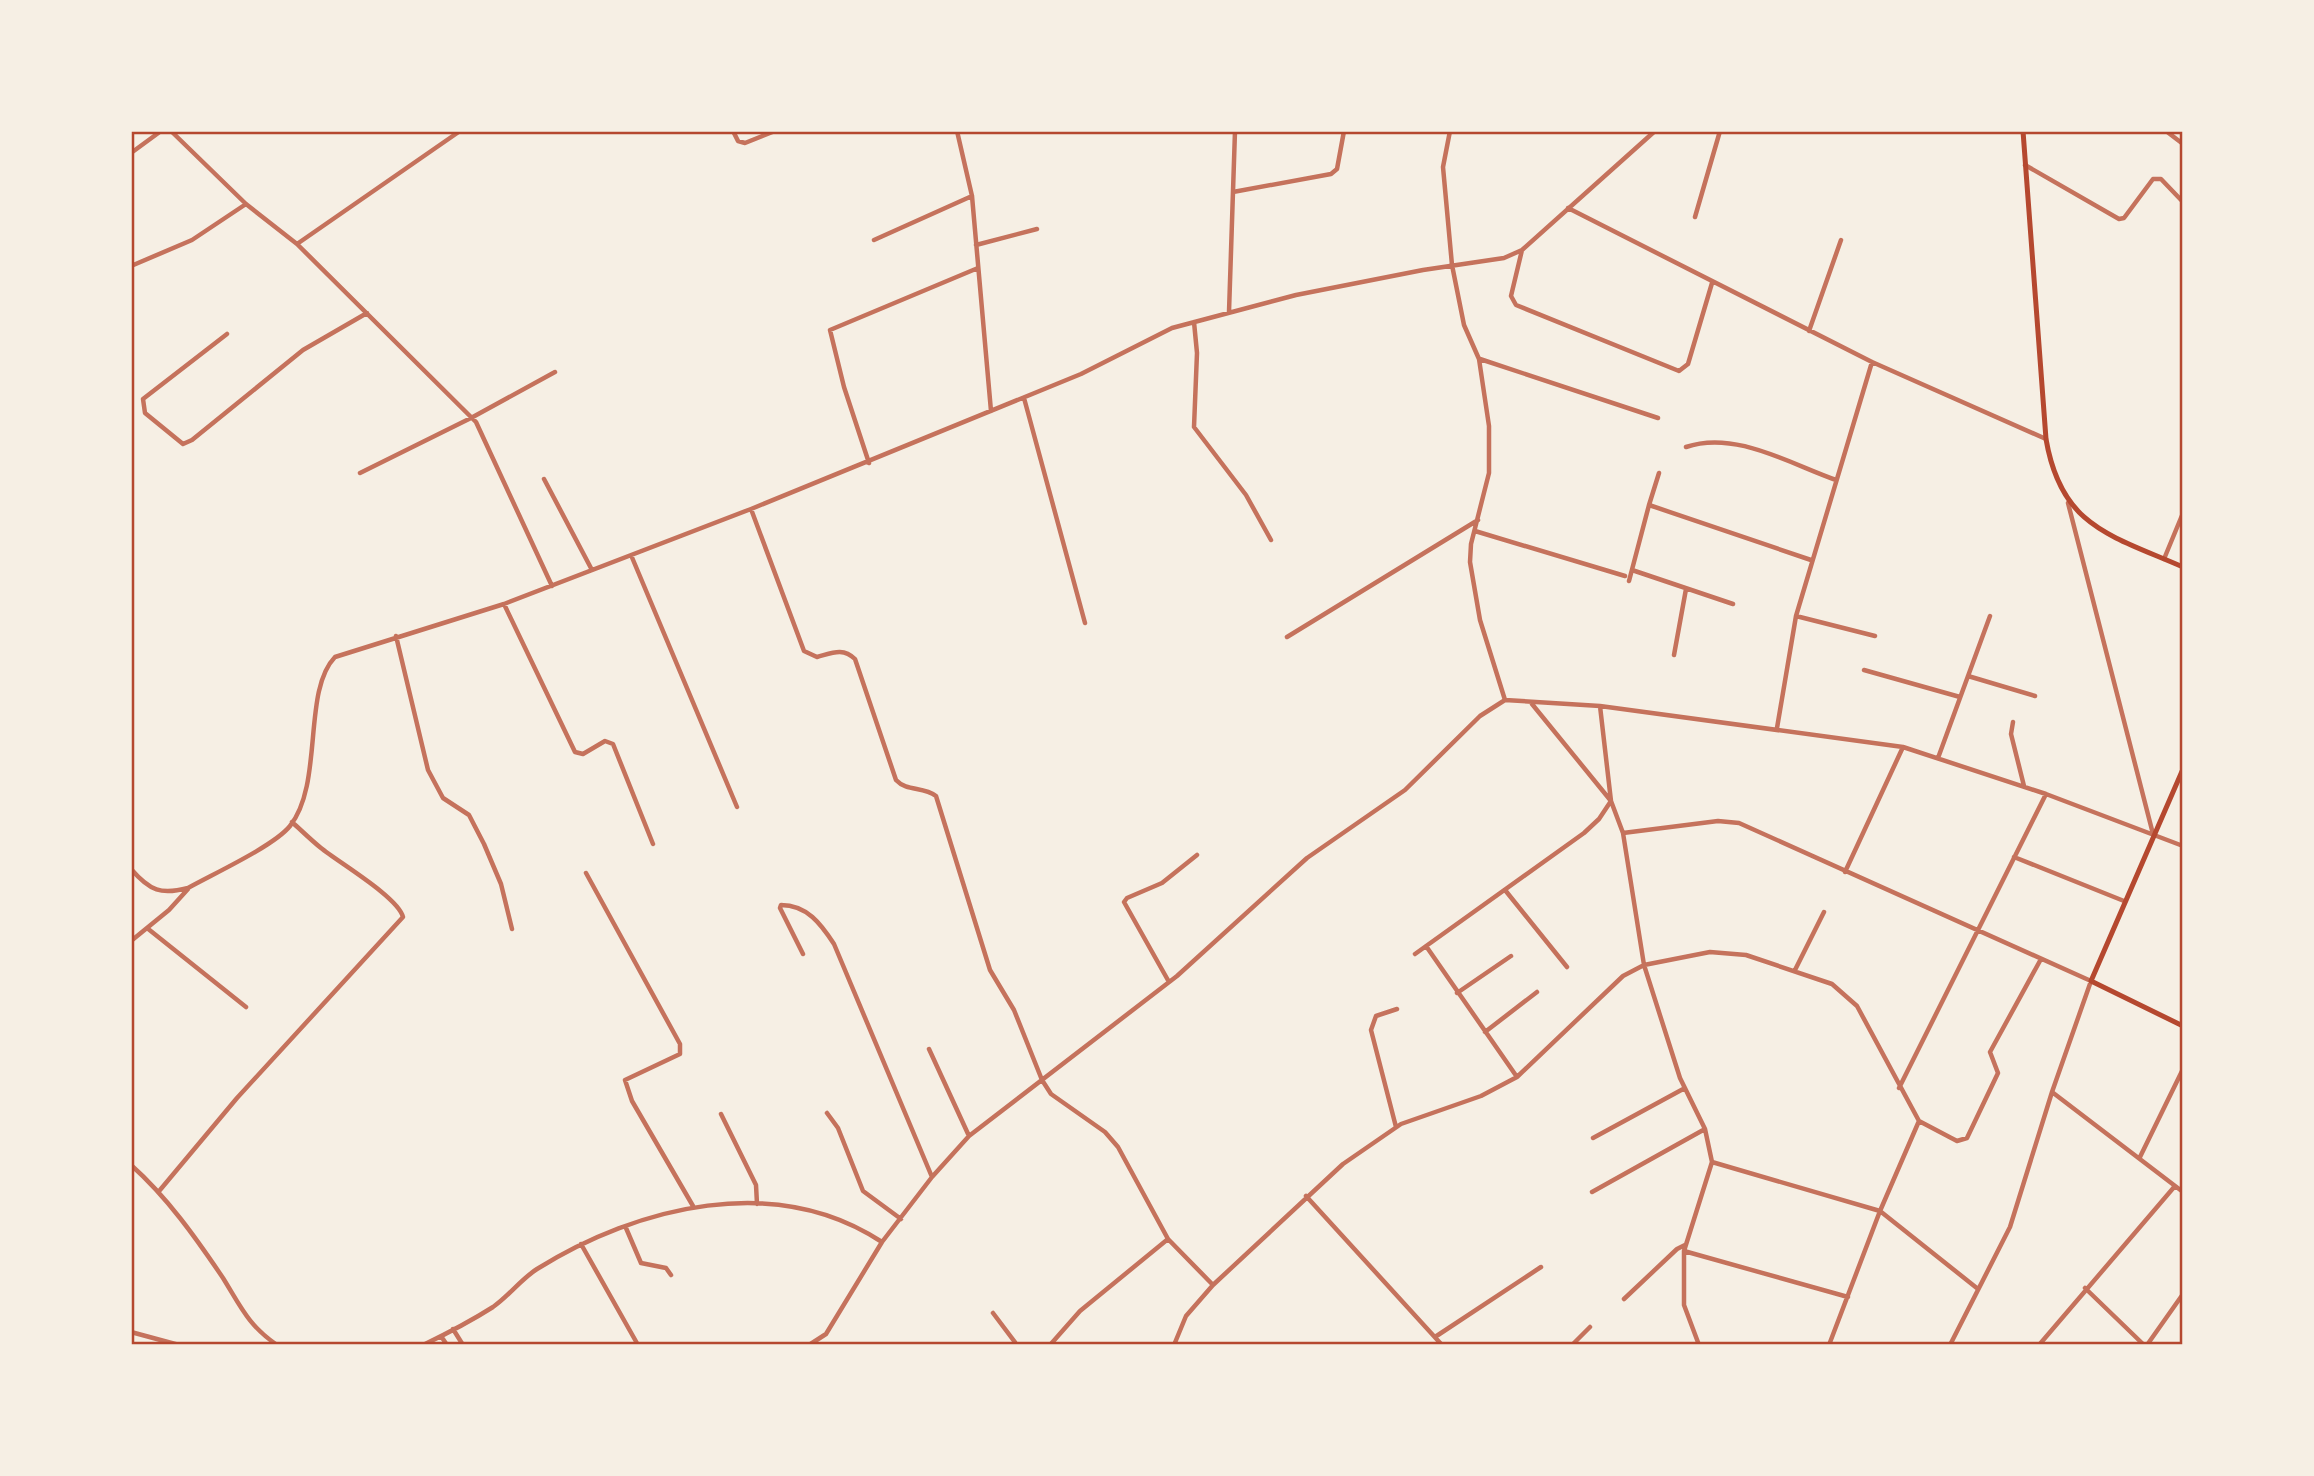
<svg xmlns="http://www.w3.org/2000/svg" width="2314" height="1476" viewBox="0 0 2314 1476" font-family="Lora,serif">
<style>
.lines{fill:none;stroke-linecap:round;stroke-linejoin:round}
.minor{stroke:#c5725c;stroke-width:4.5}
.secondary{stroke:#b5482f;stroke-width:5}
.neatline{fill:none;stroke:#b5482f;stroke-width:2.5}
</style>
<rect width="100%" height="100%" fill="#f6efe4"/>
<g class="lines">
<path class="minor" d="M 171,131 L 246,204 L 297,244 L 476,422 L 552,586
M 733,131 L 738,141 L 745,143 L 775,131
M 957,131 L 972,196 L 991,411
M 1450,131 L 1443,167 L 1452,265 L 1464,325 L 1479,359 L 1489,426 L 1489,473 L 1471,544 L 1470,562 L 1480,620 L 1505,700
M 2166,131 L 2183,144
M 131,153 L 161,131
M 2025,165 L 2119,219 L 2124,218 L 2153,179 L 2161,179 L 2183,202
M 1233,192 L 1331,174 L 1337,169 L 1344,131
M 1568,208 L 1872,362 L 2046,439
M 1695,217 L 1720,131
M 874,240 L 972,196
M 297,244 L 460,131
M 976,245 L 1037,229
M 1522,250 L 1511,296 L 1516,305 L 1679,371 L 1688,364 L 1712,283
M 131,266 L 192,240 L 246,204
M 1229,312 L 1235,131
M 1194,322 L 1197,353 L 1194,427 L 1246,495 L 1271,540
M 1809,331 L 1841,240
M 227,334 L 143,399 L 145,413 L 183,444 L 192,440 L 303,350 L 367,313
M 1480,359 L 1658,418
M 1024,398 L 1085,623
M 1686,447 C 1735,430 1790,464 1836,480
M 869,463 L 844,387 L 830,330 L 978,268
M 360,473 L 471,418 L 555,372
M 1659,473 L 1649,505 L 1811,560
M 544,479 L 592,570
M 2068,503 L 2153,834
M 751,509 L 804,651 L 817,657 C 832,653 843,647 855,659 L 896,780 C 907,792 923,786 936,796 L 990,970 L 1014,1010 L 1042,1080 L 1051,1094 L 1105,1132 L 1118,1147 L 1168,1239 L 1213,1285
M 1475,531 L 1625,576
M 631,555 L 737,807
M 2164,559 L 2183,513
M 1632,570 L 1733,604
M 1629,581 L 1649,505
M 504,604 L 575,752 L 583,754 L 605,741 L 613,744 L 653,844
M 1796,616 L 1875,636
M 396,636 L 428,770 L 443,798 L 469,815 L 484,844 L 501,884 L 512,929
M 1287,637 L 1478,520
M 1674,655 L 1686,589
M 1864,670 L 1960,697
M 1968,676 L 2035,696
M 1505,700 L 1600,706 L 1903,747 L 2046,794 L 2183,846
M 1600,706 L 1611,801 L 1623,833 L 1644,965 L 1680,1078 L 1705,1129 L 1712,1162 L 1684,1251 L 1684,1305 L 1699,1345
M 2013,722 L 2011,734 L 2024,786
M 1777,728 L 1796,616 L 1872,362
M 1938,758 L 1990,616
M 1623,833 L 1718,821 L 1739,823 L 2091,981 L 2052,1092 L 2010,1227 L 1950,1345
M 2014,857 L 2124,901
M 131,869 C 150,891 161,895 188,888 C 213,874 274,846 290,826 C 324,783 302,691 335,657 L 504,604 L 751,509 L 1081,374 L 1172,328 L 1296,295 L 1423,270 L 1504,258 L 1522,250 L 1655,131
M 1845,872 L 1903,747
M 586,873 L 680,1044 L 680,1054 L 625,1080 L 632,1101 L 693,1206
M 1505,890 L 1567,967
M 147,928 L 246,1007
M 131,941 L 169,910 L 188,889
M 1426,946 L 1517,1077
M 803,954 L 780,908 L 781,905 C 807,905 821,924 834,944 L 932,1177
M 1415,954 L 1584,833 L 1599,819 L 1611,801 L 1532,704
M 1795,970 L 1824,912
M 1169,982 L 1124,902 L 1127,898 L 1162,883 L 1197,855
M 1457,993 L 1511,956
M 1485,1032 L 1537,992
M 929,1049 L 969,1136
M 1899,1088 L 2046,794
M 2052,1092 L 2183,1192
M 827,1113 L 838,1128 L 863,1191 L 901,1219
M 721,1114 L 756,1185 L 757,1204
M 1919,1121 L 1957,1141 L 1967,1138 L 1998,1073 L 1990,1052 L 2041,959
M 1396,1127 L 1371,1030 L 1376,1016 L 1397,1009
M 1593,1138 L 1685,1088
M 2140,1157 L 2183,1069
M 1712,1162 L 1880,1211 L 1978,1289
M 131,1165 C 167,1197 196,1238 223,1278 C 241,1307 248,1325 277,1345
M 160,1190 L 237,1098 L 403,917 C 398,897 338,862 321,848 C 311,840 302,831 292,822
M 1592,1192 L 1705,1129
M 1306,1196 L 1442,1345
M 626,1228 L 641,1263 L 666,1268 L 671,1275
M 581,1244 L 638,1345
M 1684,1251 L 1848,1297
M 2085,1288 L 2144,1345
M 1624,1299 L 1677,1249 L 1685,1245
M 993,1313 L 1017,1345
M 453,1329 L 463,1345
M 131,1332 L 179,1345
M 441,1336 L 447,1345
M 1435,1337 L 1541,1267
M 423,1345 C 446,1334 471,1321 493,1307 C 509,1296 521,1279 537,1269 C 638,1206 776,1172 882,1242
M 809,1345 L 826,1334 L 882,1242 L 932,1177 L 969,1136 L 1177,976 L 1307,858 L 1405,790 L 1480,716 L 1505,700
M 1050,1345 L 1080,1311 L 1168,1239
M 1174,1345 L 1186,1316 L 1213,1285 L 1343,1164 L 1401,1124 L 1481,1096 L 1517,1077 L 1623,976 L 1644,965 L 1710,952 L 1746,955 L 1832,984 L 1857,1006 L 1919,1121 L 1880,1211 L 1829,1345
M 1572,1345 L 1590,1327
M 2039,1345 L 2175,1186
M 2147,1345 L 2183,1294"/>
<path class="secondary" d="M 2023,131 L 2046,439 C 2061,527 2110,535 2183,567
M 2183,769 L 2091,981 L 2183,1026"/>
</g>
<rect width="2314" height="1476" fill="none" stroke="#f6efe4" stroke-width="266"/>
<rect x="133" y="133" width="2048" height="1210" class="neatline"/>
</svg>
